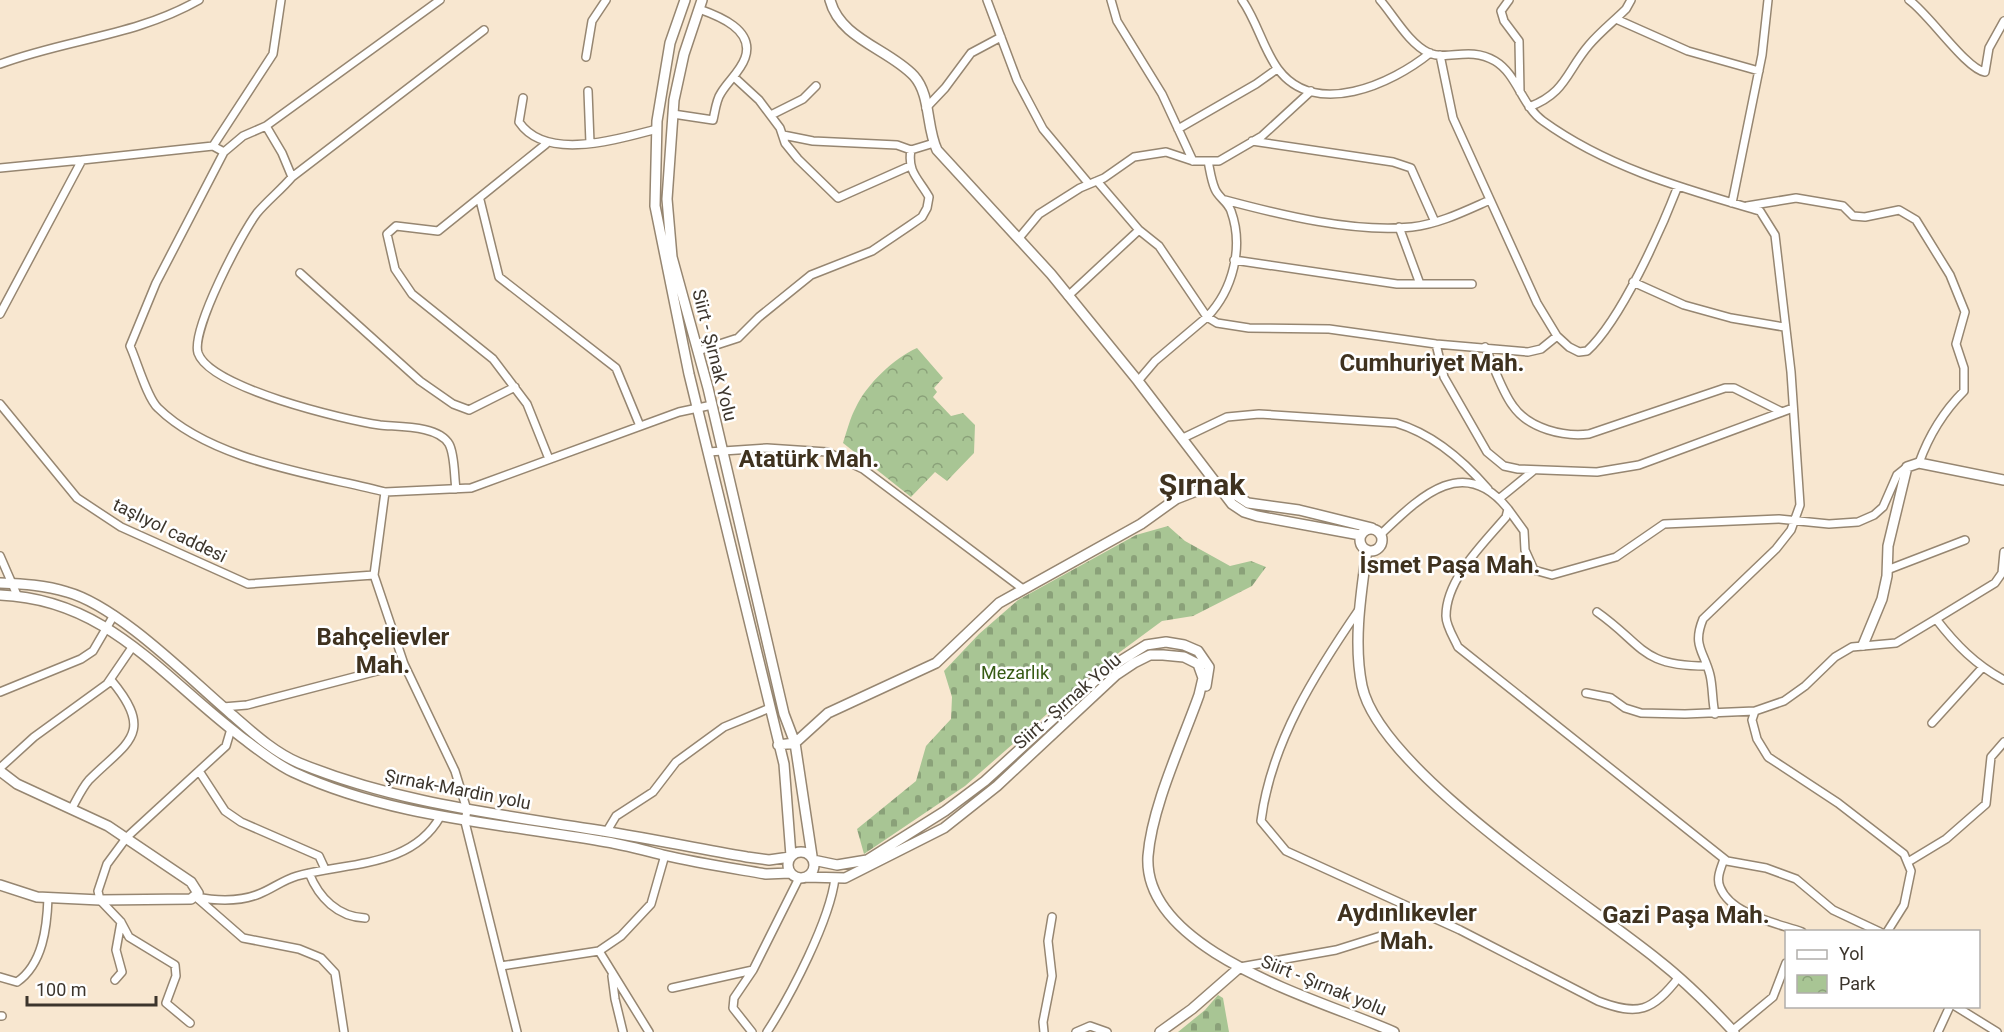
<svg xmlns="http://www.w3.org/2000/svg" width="2004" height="1032" viewBox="0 0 2004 1032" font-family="Roboto,sans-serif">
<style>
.cemetery{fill:url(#cemetery-stones)}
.park{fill:url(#park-crowns)}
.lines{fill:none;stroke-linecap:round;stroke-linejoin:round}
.street-casing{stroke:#968671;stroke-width:10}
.secondary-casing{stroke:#968671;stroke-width:12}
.street{stroke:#fff;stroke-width:7}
.secondary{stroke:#fff;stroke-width:9}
.labels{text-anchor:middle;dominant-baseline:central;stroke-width:5;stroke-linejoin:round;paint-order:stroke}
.street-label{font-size:18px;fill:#3c352c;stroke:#fff}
.park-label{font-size:18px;fill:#375b14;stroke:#fff}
.district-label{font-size:24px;font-weight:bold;fill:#3f321f;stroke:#fff}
.town-label{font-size:30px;font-weight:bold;fill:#3f321f;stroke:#fff}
</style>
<defs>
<pattern id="cemetery-stones" width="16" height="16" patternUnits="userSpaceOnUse" patternTransform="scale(1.5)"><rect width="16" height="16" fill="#a8c594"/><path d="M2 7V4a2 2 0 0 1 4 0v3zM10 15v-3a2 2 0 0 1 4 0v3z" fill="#8aa179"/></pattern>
<pattern id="park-crowns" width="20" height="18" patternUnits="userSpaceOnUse" patternTransform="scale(1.5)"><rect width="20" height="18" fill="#a8c594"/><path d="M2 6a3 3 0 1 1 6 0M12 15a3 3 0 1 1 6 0" fill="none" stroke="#8aa179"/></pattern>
</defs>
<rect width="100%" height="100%" fill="#f8e7d0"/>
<path class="cemetery" d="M 1168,526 L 1185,541 L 1230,566 L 1251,561 L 1266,567 L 1252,586 L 1193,616 L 1162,621 L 1105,663 L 965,786 L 864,854 L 857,829 L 916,781 L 926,746 L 951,719 L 952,697 L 944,671 L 979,634 L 1018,600 L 1136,535 Z
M 1218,995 L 1223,998 L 1229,1032 L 1178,1032 L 1205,1010 Z"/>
<path class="park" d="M 917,348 L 943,378 L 934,388 L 937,392 L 933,397 L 951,416 L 963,413 L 975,425 L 974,453 L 947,481 L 935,472 L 911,497 L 843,443 C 847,431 850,418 856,407 C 867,384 894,358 917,348 Z"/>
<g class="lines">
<g class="street-casing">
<path id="street" d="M 440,0 L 266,126 L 243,136 L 224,152 L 156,283 L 130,346 C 137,361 147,398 158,408 C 212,461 314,474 385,492 L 374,575 L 404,664 L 455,771 L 467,810 L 465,822 L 517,1032
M 987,0 L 1017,80 L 1043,129 L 1089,184
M 1111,0 L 1117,21 L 1162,94 L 1193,161
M 1242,0 C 1257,21 1263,49 1278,69 C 1315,119 1392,84 1430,53
M 1380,0 C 1394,16 1409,44 1429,53 C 1448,61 1469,46 1495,61 C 1517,74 1522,106 1543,121 C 1608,168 1685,189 1760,211 L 1775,235 L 1791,372 L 1800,505 L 1791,530 L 1776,549 L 1703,619 C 1692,646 1704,651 1710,675 C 1713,687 1712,701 1715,714
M 1509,0 L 1501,11 L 1504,21 L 1519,41 L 1520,92
M 1909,0 C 1929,14 1966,69 1985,72 L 1989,48 L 2004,21
M 1616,19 L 1688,51 L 1759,71
M 1440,55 L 1453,118 L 1537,303 L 1557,336 L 1569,347 L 1579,352 L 1587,351 C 1621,320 1661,230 1678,186
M 586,57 L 592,21 L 606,0
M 0,64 C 67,39 136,36 199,0
M 734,77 L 759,100 L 780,128 L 785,143 L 798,159 L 838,198 L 910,166
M 588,91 L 590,143
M 523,98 L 519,122 C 546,162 618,139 657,129
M 1529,107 C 1566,93 1566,72 1589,45 C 1600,32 1614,21 1626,9 L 1631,0
M 926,108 L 945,88 L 971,53 L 1001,37
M 673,114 L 713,120 C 715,112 716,100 721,93 C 728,81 740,72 745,58 C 755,30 719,16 699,9
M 771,115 L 803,99 L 816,86
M 266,126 L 282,153 L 292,177 L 484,30
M 1178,129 L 1256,84 L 1277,69
M 783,135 L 813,141 L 897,145 L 911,150
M 1252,141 L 1393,162 L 1411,168 L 1435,222
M 546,144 L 438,231 L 396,226 L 387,234 L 395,269 L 412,294 L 493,359 L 527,404 L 549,459
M 213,146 L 273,54 L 281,0
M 1208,161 C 1210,170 1211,180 1215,189 C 1218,197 1228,202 1231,211 C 1244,247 1233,290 1207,317 L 1217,323 L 1249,328 L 1329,329 L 1436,344 L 1528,352 L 1541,349 L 1557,336
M 0,168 L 82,160
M 292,177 C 281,190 268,200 257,213 C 241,234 191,330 198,353 C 210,388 345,420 380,425 C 398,427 438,425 449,444 C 455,455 454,476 456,489
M 1097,181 L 1139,230 L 1159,246 L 1207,317 L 1155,361 L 1138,381
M 480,200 L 499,277 L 616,368 L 640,426
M 1225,200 C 1281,215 1354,233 1412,227 C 1439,224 1465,211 1490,200
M 1732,203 L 1762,55 L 1768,0
M 1747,206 L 1796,198 L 1843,206 L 1853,216 L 1865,217 L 1899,210 L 1916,220 L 1950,275 L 1965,312 L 1956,344 L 1964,368 L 1964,391 C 1943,412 1929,435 1919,463
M 1399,227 L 1420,284
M 1019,238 L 1039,214 L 1080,188 L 1104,178 L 1134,157 L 1166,152 L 1193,161 L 1219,161 L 1262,136 L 1311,91
M 1234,260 L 1397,284 L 1472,284
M 300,273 L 420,381 L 453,404 L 469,410 L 515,387
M 1633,282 L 1684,305 L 1731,318 L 1784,327
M 1068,296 L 1139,230
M 0,314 L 82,160 L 213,146 L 224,152
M 1436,344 L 1444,377 L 1487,452 L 1504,466 L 1518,469 L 1597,472 L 1639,465 L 1793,408
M 1485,347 C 1494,366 1501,390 1513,406 C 1529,429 1564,437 1589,434 L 1725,388 L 1734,388 L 1782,412
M 698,351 L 738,338 L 759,317 L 811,275 L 872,251 L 909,226 L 922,217 L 927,208 L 929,197 C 919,179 907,172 911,150 L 934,143
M 0,404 L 77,498 L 121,527 L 248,584 L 374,575
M 1183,438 L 1227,417 L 1259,414 L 1396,423 C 1433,434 1463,460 1488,489
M 708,452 L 767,448 L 827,452 L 863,469 L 1023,589
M 385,492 L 471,488 L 679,412 L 712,405
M 1500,498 L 1533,471
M 1508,509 L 1524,531 L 1525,550 L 1534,570 L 1552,575 L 1616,557 L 1664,524 L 1779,519 L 1829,524 L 1858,522 L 1874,515 L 1883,507 L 1897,475 L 1907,467
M 1381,534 C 1418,499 1463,452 1508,509 L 1506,517 C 1483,544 1446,579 1446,616 C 1446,626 1454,638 1458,647 L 1727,861 L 1766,868 L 1796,879 L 1833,910 L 1880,932
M 0,556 L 17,595
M 1887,570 L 1965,540
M 1360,608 C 1316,672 1271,742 1261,821 L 1286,851 L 1460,930 L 1598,1001 C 1638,1016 1652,1012 1679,977
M 1597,612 C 1644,645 1640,666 1706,666
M 1936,619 L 1995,583 L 2002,573 L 2004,552
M 0,692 L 81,659 L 93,651 L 114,615
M 1586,693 L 1611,698 L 1625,708 L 1641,713 L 1685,714 L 1755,711 L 1784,701 L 1805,686 L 1835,657 L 1852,647 L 1896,643 L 1936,619 C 1956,645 1976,665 2004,680
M 223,707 L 247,705 L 404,664
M 1755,711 L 1752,720 L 1757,739 L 1768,757 L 1838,803 L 1904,854 L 1911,871 L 1904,905 L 1887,932
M 1932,723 L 1982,668
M 0,768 L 34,737 L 107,684 L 133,646
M 199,771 L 225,811 L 241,822 L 319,856 L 325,869
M 72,808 C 77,799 82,788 89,780 C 127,742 156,734 111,680
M 607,831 L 616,816 L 653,792 L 676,762 L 724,727 L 770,708
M 1724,859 C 1721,868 1716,878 1720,887 C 1731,915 1777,923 1802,932
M 1908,862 L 1946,839 L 1986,804 L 1991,757 L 2004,742
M 309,873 C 319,898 338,917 365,918
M 196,897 C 217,901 239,902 259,894 C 272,889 283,880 297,876 C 347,862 411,868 440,817
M 196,897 L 243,938 L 299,949 L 321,958 L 335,973 L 344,1032
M 599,951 L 649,1032
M 501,966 L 599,951 L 621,936 L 651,904 L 665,855
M 1240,967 L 1336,950 L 1384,935
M 612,976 L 615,999 L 623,1032
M 0,977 L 17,982 C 43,964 47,927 48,898
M 115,980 L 122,972 L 116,950 L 121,922
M 672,988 L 753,970 L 799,878
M 1955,1006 L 1997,1032
M 0,1016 L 2,1016
M 190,1023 L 166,1003 L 176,976 L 175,965 L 129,937 L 121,922 L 100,900 L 98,891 L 107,864 L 127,837 L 226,746 L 231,729
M 1732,1031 L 1773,997 L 1786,963
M 752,1032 L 733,1008 L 734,998 L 753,970
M 767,1032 C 791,995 830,920 835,878
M 1044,1032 L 1043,1022 L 1052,976 L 1048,941 L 1052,917
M 1076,1032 L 1090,1026 L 1107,1032
M 1938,1032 L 1950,1006"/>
</g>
<g class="secondary-casing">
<path id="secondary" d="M 685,0 L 670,43 L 657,121 L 655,206 L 689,374 L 784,764 L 791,856
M 702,0 L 684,54 L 674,100 L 667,199 L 672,257 L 708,388 L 784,714 L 795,743 L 812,856
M 830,0 C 840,39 889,49 914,76 C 931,95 926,127 937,150 L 1051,274 L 1138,381 L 1232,504 L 1244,512 L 1257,516 L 1360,535
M 1219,484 L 1248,503 L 1299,510 L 1372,528
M1360 540a11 11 0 1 1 22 0a11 11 0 1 1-22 0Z
M 1367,550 C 1361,594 1353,642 1362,686 C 1380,771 1588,903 1658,960 C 1686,982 1710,1006 1734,1032
M 0,583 C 23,584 45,585 67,592 C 118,606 188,677 230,713 C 251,731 273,752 299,763 C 395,802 490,813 590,829 C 643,837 694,848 747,857 L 769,860 L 790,857
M 0,595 C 107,599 161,676 240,736 C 256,748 274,763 293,772 C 390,817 497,823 601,841 C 622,844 643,850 663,855 C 697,863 731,868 766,874 L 790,873
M 1863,645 L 1882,599 L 1887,576 L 1888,546 L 1907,467 L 1919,463 L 2004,480
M 778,745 L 795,743 L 828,713 L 936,663 L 999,603 L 1141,524 L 1176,499 L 1217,483
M 0,771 L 17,784 L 108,826 L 191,882 L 198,893 L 191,899 L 100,900 L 37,897 L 0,885
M788 865a13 13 0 1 1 26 0a13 13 0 1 1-26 0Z
M 813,860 L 837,865 L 867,860 L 945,811 L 985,781 L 1109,668 L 1146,645 L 1166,642 L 1184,645 L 1198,651 L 1209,667 L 1206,686
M 806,877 L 845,878 L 944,828 L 997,786 L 1116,675 L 1134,663 L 1150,655 L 1163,655 L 1184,657 L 1198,664 L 1203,678 L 1199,695 C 1182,743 1152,806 1148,856 C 1142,953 1325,1001 1394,1032
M 1160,1032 L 1192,1009 L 1240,967"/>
</g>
<use href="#street" class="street"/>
<use href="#secondary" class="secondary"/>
</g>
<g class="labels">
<g class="street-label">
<text transform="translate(715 355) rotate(76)">Siirt - Şırnak Yolu</text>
<text transform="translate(170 530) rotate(26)">taşlıyol caddesi</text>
<text transform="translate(1067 701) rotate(-41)">Siirt - Şırnak Yolu</text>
<text transform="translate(458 789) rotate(11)">Şırnak-Mardin yolu</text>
<text transform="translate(1324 985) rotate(22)">Siirt - Şırnak yolu</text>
</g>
<g class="park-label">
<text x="1015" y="672">Mezarlık</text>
</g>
<g class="district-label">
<text x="1432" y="363">Cumhuriyet Mah.</text>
<text x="809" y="459">Atatürk Mah.</text>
<text x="1450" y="565">İsmet Paşa Mah.</text>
<text x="383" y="637">Bahçelievler<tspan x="383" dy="28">Mah.</tspan></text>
<text x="1407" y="913">Aydınlıkevler<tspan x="1407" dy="28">Mah.</tspan></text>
<text x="1686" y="915">Gazi Paşa Mah.</text>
</g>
<g class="town-label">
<text x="1202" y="484">Şırnak</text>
</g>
</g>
<rect x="1785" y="930" width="195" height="78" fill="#ffffff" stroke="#b1aeab" stroke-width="1.5"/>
<rect x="1797" y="950" width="30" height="9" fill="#ffffff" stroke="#b1aeab" stroke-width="1.5"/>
<text x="1839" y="960" font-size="18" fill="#3c352c">Yol</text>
<rect x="1797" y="975" width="30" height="18" fill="url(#park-crowns)" stroke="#b1aeab" stroke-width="1.5"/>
<text x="1839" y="990" font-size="18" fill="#3c352c">Park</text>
<path d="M27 996v9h129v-9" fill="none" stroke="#3c352c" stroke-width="3"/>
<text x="36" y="996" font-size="18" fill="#3c352c" stroke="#ffffff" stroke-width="4.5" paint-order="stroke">100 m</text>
</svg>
